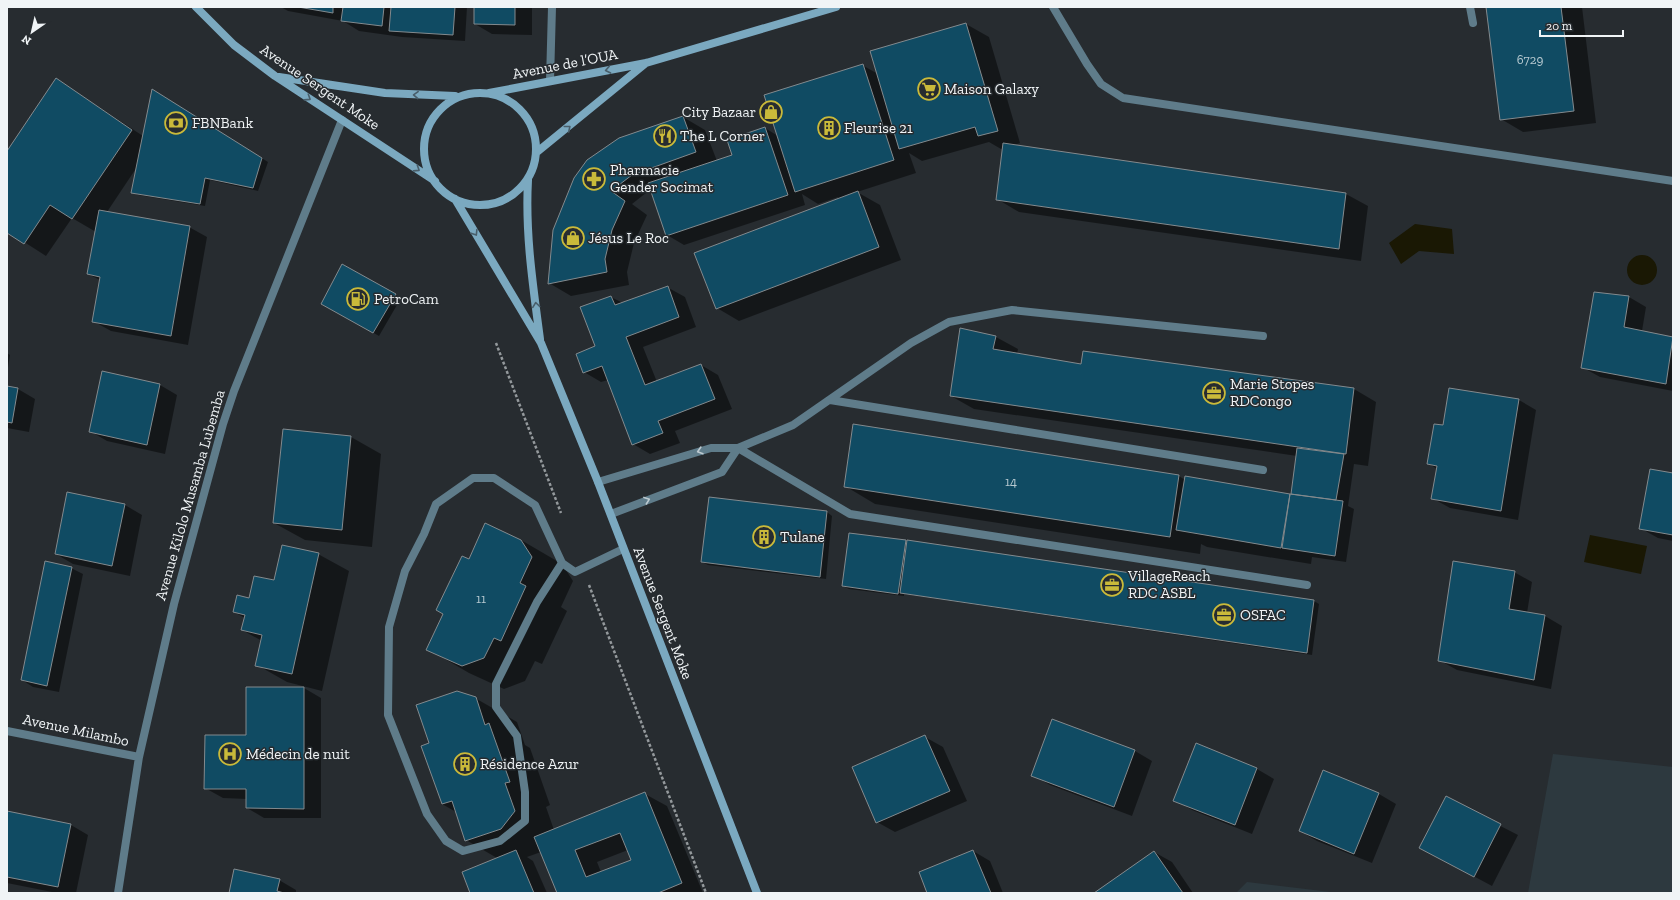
<svg xmlns="http://www.w3.org/2000/svg" width="1680" height="900" viewBox="0 0 1680 900" font-family="'Zilla Slab',serif">
<style>
.built{fill:#2d393f}
.water{fill:#1a1804}
.shadow{fill:#0007;fill-rule:evenodd}
.building{fill:#104b63;stroke:#838a8e;fill-rule:evenodd}
.lines{fill:none;stroke-linecap:round;stroke-linejoin:round}
.path{stroke:#94999c;stroke-width:2.5;stroke-dasharray:3 2;stroke-linecap:butt}
.service{stroke:#5f7c8a;stroke-width:8}
.minor{stroke:#5f7c8a;stroke-width:8}
.secondary{stroke:#7ba9c0;stroke-width:8}
.oneway{stroke:#495e6a}
.oneway2{stroke:#bdcad0}
.labels{text-anchor:middle;dominant-baseline:central;stroke-width:3;stroke-linejoin:round;paint-order:stroke}
.number-label{font-size:13px;fill:#b8cad1}
.street-label{font-size:15px;fill:#f0f4f6;stroke:#272c30}
.poi-label{font-size:15px;fill:#f0f4f6;stroke:#272c30;text-anchor:start}
</style>
<rect width="100%" height="100%" fill="#272c30"/>
<path class="built" d="M 1553,754 L 1673,767 L 1673,893 L 1528,893 Z
M 1247,882 L 1339,893 L 1236,893 Z"/>
<path class="water" d="M 1415,224 L 1452,229 L 1454,254 L 1419,251 L 1401,264 L 1389,243 Z
M1627 270a15 15 0 1 1 30 0a15 15 0 1 1-30 0Z
M 1590,535 L 1647,546 L 1641,574 L 1584,562 Z"/>
<path class="shadow" d="M 281,7 L 467,7 L 465,41 L 402,37 L 359,31 L 343,21 L 288,11 Z
M 475,7 L 532,7 L 532,35 L 492,34 L 475,24 Z
M 1487,7 L 1582,7 L 1596,123 L 1523,132 L 1501,119 Z
M 966,24 L 989,37 L 1020,143 L 1012,146 L 1346,194 L 1368,206 L 1361,261 L 1019,212 L 997,199 L 1004,148 L 1001,149 L 989,142 L 922,161 L 909,153 L 916,173 L 857,192 L 880,205 L 901,260 L 739,321 L 717,308 L 839,199 L 838,197 L 818,204 L 802,194 L 805,205 L 684,245 L 667,235 L 651,189 L 632,204 L 647,215 L 634,243 L 627,272 L 629,285 L 571,296 L 549,283 L 554,230 L 683,117 L 705,130 L 717,161 L 733,156 L 765,128 L 778,136 L 862,65 L 878,74 L 871,52 Z
M 56,79 L 143,136 L 153,91 L 268,162 L 258,191 L 210,180 L 205,206 L 138,195 L 132,192 L 137,167 L 107,212 L 189,227 L 207,237 L 188,345 L 111,331 L 93,321 L 100,280 L 88,274 L 96,232 L 72,218 L 46,256 L 7,231 L 7,152 Z
M 343,265 L 401,298 L 379,336 L 322,303 Z
M 667,287 L 685,297 L 696,327 L 643,347 L 657,382 L 701,365 L 718,375 L 732,409 L 675,431 L 680,443 L 650,454 L 633,444 L 608,380 L 601,382 L 584,372 L 596,347 L 611,297 L 623,303 Z
M 1629,297 L 1646,307 L 1642,331 L 1673,338 L 1673,391 L 1600,377 L 1582,367 Z
M 996,337 L 1018,349 L 1017,354 L 1082,365 L 1354,389 L 1376,402 L 1368,466 L 1354,464 L 1348,506 L 1354,509 L 1346,562 L 1312,557 L 1311,564 L 1207,547 L 1201,544 L 1200,554 L 875,504 L 845,486 L 1179,476 L 1185,480 L 1291,496 L 1297,456 L 974,409 L 951,396 Z
M 7,353 L 10,355 L 7,374 Z
M 160,385 L 177,395 L 165,454 L 107,441 L 90,431 Z
M 7,387 L 18,389 L 35,399 L 29,432 L 7,428 Z
M 1519,400 L 1536,410 L 1518,520 L 1450,508 L 1432,498 L 1437,469 L 1428,463 L 1443,426 Z
M 284,430 L 351,437 L 381,454 L 372,547 L 305,540 L 274,523 Z
M 1673,474 L 1673,541 L 1658,538 L 1640,528 Z
M 68,493 L 125,505 L 142,515 L 130,576 L 73,564 L 56,554 Z
M 827,512 L 832,516 L 826,579 L 708,565 L 702,562 Z
M 850,534 L 1314,601 L 1319,604 L 1312,655 L 904,594 L 904,596 L 849,589 L 843,586 Z
M 521,540 L 562,564 L 573,581 L 561,607 L 567,611 L 542,664 L 535,661 L 525,681 L 504,689 L 469,673 L 428,649 L 469,560 Z
M 318,554 L 349,571 L 322,691 L 287,682 L 257,665 L 262,641 L 242,630 L 245,618 L 234,612 L 275,582 Z
M 71,568 L 83,574 L 59,692 L 33,687 L 22,680 Z
M 1514,572 L 1532,582 L 1527,613 L 1545,616 L 1562,626 L 1551,689 L 1457,670 L 1439,660 Z
M 304,688 L 321,698 L 321,818 L 264,818 L 247,808 L 247,799 L 223,798 L 205,788 L 247,736 Z
M 475,698 L 517,722 L 525,745 L 530,748 L 550,805 L 546,807 L 554,830 L 645,794 L 667,806 L 703,893 L 558,893 L 541,852 L 527,857 L 533,861 L 547,893 L 471,893 L 497,858 L 466,840 L 456,812 L 442,804 L 430,744 ZM 628,850 L 632,860 L 601,872 L 597,862 Z
M 1053,720 L 1135,751 L 1152,761 L 1132,816 L 1050,785 L 1032,775 Z
M 925,737 L 943,747 L 967,801 L 895,832 L 877,822 Z
M 1197,744 L 1257,769 L 1274,779 L 1252,834 L 1192,810 L 1175,800 Z
M 1324,772 L 1379,794 L 1396,804 L 1372,863 L 1317,841 L 1300,831 Z
M 1446,798 L 1518,835 L 1492,886 L 1421,848 Z
M 7,812 L 71,825 L 88,835 L 76,893 L 57,893 L 7,883 Z
M 973,851 L 990,861 L 1003,893 L 929,893 Z
M 1154,852 L 1172,862 L 1193,893 L 1096,893 Z
M 279,880 L 296,890 L 296,893 L 230,893 Z"/>
<path class="building" d="M 298,7 L 333,7 L 333,13 Z
M 343,7 L 384,7 L 382,26 L 341,21 Z
M 391,7 L 455,7 L 453,35 L 389,31 Z
M 474,7 L 515,7 L 515,25 L 474,24 Z
M 1486,7 L 1561,7 L 1574,111 L 1500,120 Z
M 966,23 L 998,131 L 978,136 L 975,127 L 899,149 L 870,51 Z
M 863,64 L 894,160 L 795,192 L 764,95 Z
M 56,78 L 132,130 L 72,219 L 50,205 L 24,244 L 7,233 L 7,151 Z
M 152,89 L 262,158 L 253,188 L 205,178 L 200,204 L 131,193 Z
M 683,116 L 696,152 L 632,175 L 611,191 L 625,201 L 612,230 L 605,259 L 607,272 L 548,284 L 553,230 L 574,178 L 587,160 L 619,138 Z
M 765,127 L 788,195 L 666,236 L 648,183 L 732,155 L 727,140 Z
M 1003,143 L 1346,193 L 1339,249 L 996,200 Z
M 858,191 L 879,247 L 716,309 L 694,253 Z
M 99,210 L 190,226 L 171,336 L 92,322 L 100,277 L 87,274 Z
M 342,264 L 396,294 L 373,333 L 321,304 Z
M 668,286 L 679,317 L 626,337 L 645,385 L 701,364 L 715,399 L 658,421 L 663,433 L 632,445 L 602,366 L 583,373 L 576,354 L 595,346 L 580,307 L 611,296 L 615,305 Z
M 1594,292 L 1629,296 L 1624,327 L 1673,337 L 1666,384 L 1581,368 Z
M 960,328 L 996,336 L 993,349 L 1081,364 L 1083,351 L 1354,388 L 1346,454 L 950,396 Z
M 102,371 L 160,384 L 147,445 L 89,432 Z
M 7,386 L 18,388 L 12,423 L 7,422 Z
M 1449,388 L 1519,399 L 1501,511 L 1431,499 L 1437,466 L 1427,464 L 1434,424 L 1443,425 Z
M 853,424 L 1179,475 L 1170,537 L 844,487 Z
M 283,429 L 351,436 L 342,530 L 273,523 Z
M 1297,448 L 1344,454 L 1336,500 L 1291,494 Z
M 1650,469 L 1673,473 L 1673,535 L 1639,529 Z
M 1185,476 L 1290,494 L 1281,548 L 1176,530 Z
M 67,492 L 125,504 L 112,566 L 55,554 Z
M 1290,494 L 1343,501 L 1335,556 L 1282,548 Z
M 709,497 L 827,511 L 820,577 L 701,562 Z
M 485,523 L 521,540 L 532,557 L 520,583 L 526,586 L 501,641 L 494,638 L 484,658 L 462,666 L 426,650 L 443,614 L 436,610 L 462,556 L 469,559 Z
M 849,533 L 906,540 L 898,594 L 842,586 Z
M 907,540 L 1314,600 L 1307,653 L 900,593 Z
M 282,545 L 319,553 L 292,674 L 255,666 L 262,635 L 241,630 L 245,615 L 233,612 L 237,595 L 249,598 L 254,576 L 274,580 Z
M 45,561 L 72,567 L 47,686 L 21,680 Z
M 1453,561 L 1515,571 L 1509,609 L 1545,615 L 1534,680 L 1438,661 Z
M 246,687 L 304,687 L 304,809 L 246,808 L 246,789 L 204,789 L 205,735 L 246,735 Z
M 457,691 L 476,697 L 485,725 L 489,723 L 510,782 L 505,783 L 515,811 L 501,829 L 465,841 L 452,801 L 442,804 L 421,746 L 429,743 L 416,705 Z
M 1052,719 L 1135,750 L 1114,807 L 1031,776 Z
M 925,735 L 950,791 L 876,823 L 852,767 Z
M 1196,743 L 1257,768 L 1235,825 L 1173,801 Z
M 1323,770 L 1379,793 L 1354,854 L 1299,831 Z
M 645,792 L 682,883 L 658,893 L 557,893 L 534,837 ZM 620,833 L 631,860 L 586,877 L 575,850 Z
M 1446,796 L 1501,824 L 1474,877 L 1419,848 Z
M 7,811 L 71,824 L 58,887 L 7,877 Z
M 516,850 L 534,893 L 470,893 L 462,872 Z
M 973,850 L 991,893 L 927,893 L 919,872 Z
M 1154,851 L 1183,893 L 1094,893 Z
M 234,869 L 280,879 L 277,891 L 284,893 L 229,893 Z"/>
<g class="lines">
<path class="path" d="M 496,343 L 561,513
M 589,585 L 706,893"/>
<path class="service" d="M 1470,7 L 1473,23
M 830,400 L 1263,470
M 738,448 L 850,514 L 1307,585
M 598,482 L 711,448 L 738,448 L 793,425 L 911,343 L 949,322 L 1012,310 L 1263,336
M 611,514 L 722,472 L 738,448"/>
<path class="minor" d="M 1053,7 L 1087,64 L 1101,84 L 1123,98 L 1673,181
M 550,81 L 552,7
M 562,563 L 537,602 L 496,684 L 496,707 L 517,736 L 525,792 L 525,821 L 500,841 L 463,851 L 446,841 L 427,814 L 388,715 L 389,627 L 405,571 L 424,534 L 436,504 L 473,478 L 494,478 L 535,505 L 562,563 L 575,572 L 623,549
M 7,731 L 139,757
M 118,893 L 139,757 L 174,604 L 223,424 L 234,391 L 342,120"/>
<path class="secondary" d="M 196,7 L 234,45 L 275,76 L 435,181
M 279,77 L 385,93 L 455,96
M424 149a56 56 0 1 1 112 0a56 56 0 1 1-112 0Z
M 489,93 L 646,63 L 836,7
M 537,152 L 646,63
M 528,180 C 525,233 533,286 540,339
M 455,199 L 541,343 L 598,482 L 757,893"/>
</g>
<defs><path id="oneway-chevron" d="M-2-3.5L2.5 0L-2 3.5" fill="none" stroke-width="1.6" stroke-linecap="round" stroke-linejoin="round"/></defs>
<g class="oneway">
<use href="#oneway-chevron" transform="translate(608 70) rotate(169)"/>
<use href="#oneway-chevron" transform="translate(416 95) rotate(-178)"/>
<use href="#oneway-chevron" transform="translate(308 98) rotate(33)"/>
<use href="#oneway-chevron" transform="translate(568 128) rotate(-39)"/>
<use href="#oneway-chevron" transform="translate(417 169) rotate(33)"/>
<use href="#oneway-chevron" transform="translate(475 233) rotate(58)"/>
<use href="#oneway-chevron" transform="translate(536 305) rotate(-98)"/>
</g>
<g class="oneway2">
<use href="#oneway-chevron" transform="translate(700 451) rotate(163)"/>
<use href="#oneway-chevron" transform="translate(647 500) rotate(-20)"/>
</g>
<defs>
<g id="supermarket-ring" transform="scale(1.15)"><circle r="9.5" fill="#272c30" stroke="#caba3a" stroke-width="1.5"/><path d="M-6-5.5h2.5l.6 2H6L4.5 2H-2.5L-4.4-4H-6ZM-1.5 3.2a1.3 1.3 0 1 0 .1 0ZM3 3.2a1.3 1.3 0 1 0 .1 0Z" fill="#caba3a"/></g>
<g id="shop-ring" transform="scale(1.15)"><circle r="9.5" fill="#272c30" stroke="#caba3a" stroke-width="1.5"/><path d="M-5-2.5h2.3a2.7 3.5 0 0 1 5.4 0H5L5.5 6h-11ZM-1.5-2.5h3a1.5 2.3 0 0 0-3 0Z" fill="#caba3a"/></g>
<g id="bank-ring" transform="scale(1.15)"><circle r="9.5" fill="#272c30" stroke="#caba3a" stroke-width="1.5"/><path d="M-6-4H6V4H-6ZM0-2.3a2.3 2.3 0 1 0 0 4.6a2.3 2.3 0 1 0 0-4.6Z" fill="#caba3a"/></g>
<g id="building-ring" transform="scale(1.15)"><circle r="9.5" fill="#272c30" stroke="#caba3a" stroke-width="1.5"/><path d="M-4-6H4V6H1V3H-1V6H-4ZM-2.5-4.3h1.7v1.8h-1.7ZM.8-4.3h1.7v1.8H.8ZM-2.5-1h1.7V.8h-1.7ZM.8-1h1.7V.8H.8Z" fill="#caba3a"/></g>
<g id="restaurant-ring" transform="scale(1.15)"><circle r="9.5" fill="#272c30" stroke="#caba3a" stroke-width="1.5"/><path d="M-5-6h1v4h1v-4h1v4h1v-4h1v5L-1.5 .5V6h-2V.5L-5-1ZM5-6V6H3V1.5H1.5Q1.5-4 5-6Z" fill="#caba3a"/></g>
<g id="pharmacy-ring" transform="scale(1.15)"><circle r="9.5" fill="#272c30" stroke="#caba3a" stroke-width="1.5"/><path d="M-2-6h4v4h4v4h-4v4h-4v-4h-4v-4h4Z" fill="#caba3a"/></g>
<g id="fuel-ring" transform="scale(1.15)"><circle r="9.5" fill="#272c30" stroke="#caba3a" stroke-width="1.5"/><path d="M-5.5-6h7V0h2V4h1.3V-2.5L3-4.5l.8-.8L6-3V5H2.5V1h-1V6h-7ZM-4.2-4.7v3.2H.2V-4.7Z" fill="#caba3a"/></g>
<g id="office-ring" transform="scale(1.15)"><circle r="9.5" fill="#272c30" stroke="#caba3a" stroke-width="1.5"/><path d="M-6-3h4V-5.5h4V-3h4V5H-6ZM-1-4.5V-3h2v-1.5ZM-6 0V1H6V0Z" fill="#caba3a"/></g>
<g id="hospital-ring" transform="scale(1.15)"><circle r="9.5" fill="#272c30" stroke="#caba3a" stroke-width="1.5"/><path d="M-5-5h3v3.5h4V-5h3V5h-3V1.5h-4V5h-3Z" fill="#caba3a"/></g>
</defs>
<g fill-rule="evenodd">
<use href="#supermarket-ring" x="929" y="89"/>
<use href="#shop-ring" x="771" y="112"/>
<use href="#bank-ring" x="176" y="123"/>
<use href="#building-ring" x="829" y="128"/>
<use href="#restaurant-ring" x="665" y="136"/>
<use href="#pharmacy-ring" x="594" y="179"/>
<use href="#shop-ring" x="573" y="238"/>
<use href="#fuel-ring" x="358" y="299"/>
<use href="#office-ring" x="1214" y="393"/>
<use href="#building-ring" x="764" y="537"/>
<use href="#office-ring" x="1112" y="585"/>
<use href="#office-ring" x="1224" y="615"/>
<use href="#hospital-ring" x="230" y="754"/>
<use href="#building-ring" x="465" y="764"/>
</g>
<g class="labels">
<g class="number-label">
<text x="1530" y="59">6729</text>
<text x="1011" y="481">14</text>
<text x="481" y="598">11</text>
</g>
<g class="street-label">
<text transform="translate(565 64) rotate(-11)">Avenue de l’OUA</text>
<text transform="translate(320 87) rotate(34)">Avenue Sergent Moke</text>
<text transform="translate(190 495) rotate(-74)">Avenue Kilolo Musamba Lubemba</text>
<text transform="translate(663 613) rotate(69)">Avenue Sergent Moke</text>
<text transform="translate(76 730) rotate(12)">Avenue Milambo</text>
</g>
<g class="poi-label">
<text x="944" y="89">Maison Galaxy</text>
<text x="756" y="112" text-anchor="end">City Bazaar</text>
<text x="192" y="123">FBNBank</text>
<text x="844" y="128">Fleurise 21</text>
<text x="680" y="136">The L Corner</text>
<text x="610" y="170">Pharmacie<tspan x="610" dy="17">Gender Socimat</tspan></text>
<text x="588" y="238">Jésus Le Roc</text>
<text x="374" y="299">PetroCam</text>
<text x="1230" y="384">Marie Stopes<tspan x="1230" dy="17">RDCongo</tspan></text>
<text x="780" y="537">Tulane</text>
<text x="1128" y="576">VillageReach<tspan x="1128" dy="17">RDC ASBL</tspan></text>
<text x="1240" y="615">OSFAC</text>
<text x="246" y="754">Médecin de nuit</text>
<text x="480" y="764">Résidence Azur</text>
</g>
</g>
<rect width="1680" height="900" fill="none" stroke="#f0f4f6" stroke-width="16"/>
<g transform="translate(32 32) rotate(214)" stroke="#272c30" stroke-width="3" paint-order="stroke">
<path d="M0-3L7 15L0 10L-7 15Z" fill="#f0f4f6"/>
<text y="-6" font-size="11" font-weight="bold" text-anchor="middle" fill="#f0f4f6">N</text>
</g>
<path d="M1540 30v6h83v-6" fill="none" stroke="#f0f4f6" stroke-width="2"/>
<text x="1546" y="30" font-size="12" fill="#f0f4f6" stroke="#272c30" stroke-width="3" paint-order="stroke">20 m</text>
</svg>
